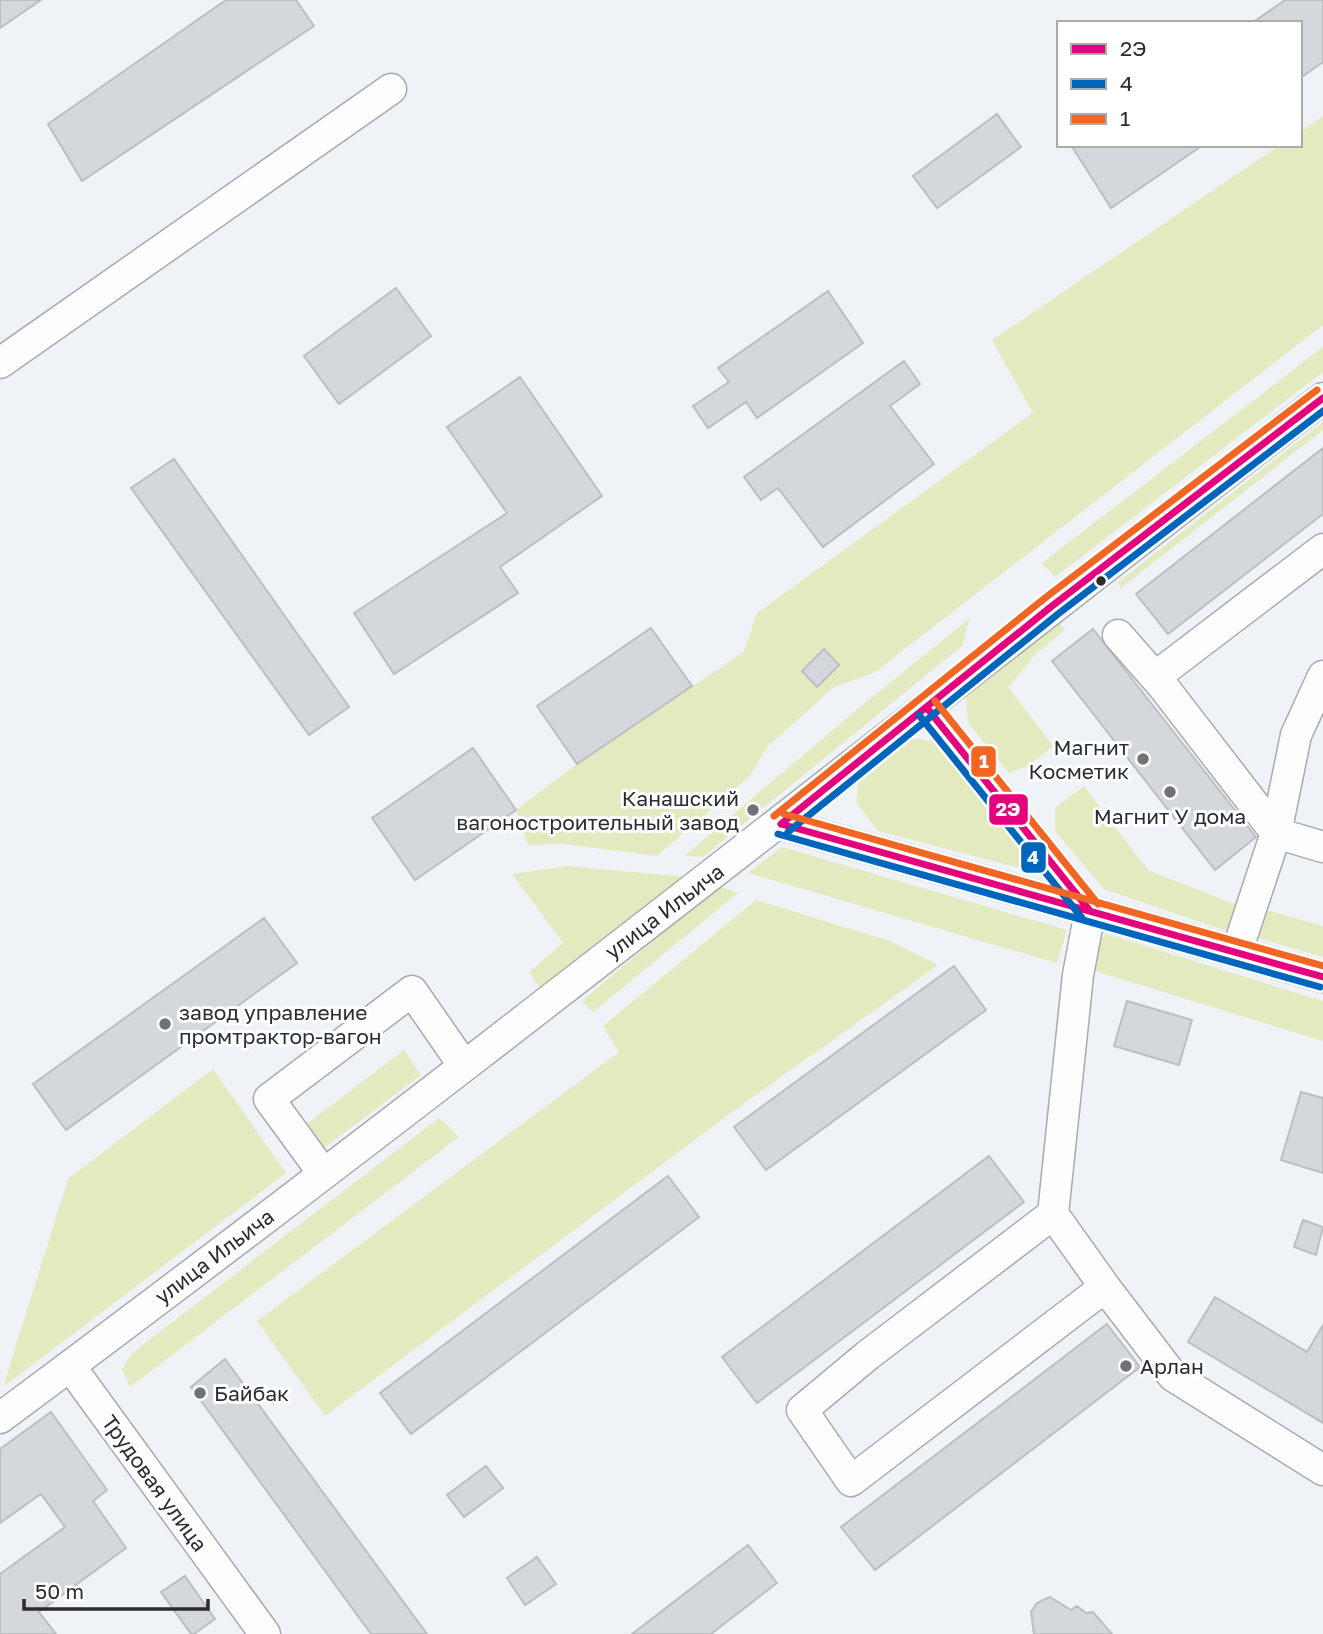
<svg xmlns="http://www.w3.org/2000/svg" width="1323" height="1634" viewBox="0 0 1323 1634" font-family="'Golos Text',sans-serif">
<style>
.green{fill:#e4eabf}
.building{fill:#d4d7db;stroke:#bbbec2;stroke-width:2}
.lines{fill:none;stroke-linecap:round;stroke-linejoin:round}
.minor-casing{stroke:#a8aaae;stroke-width:33}
.minor{stroke:#fdfdfe;stroke-width:30}
.bus-1-casing{stroke:#fff;stroke-width:12}
.bus-2-casing{stroke:#fff;stroke-width:12}
.bus-3-casing{stroke:#fff;stroke-width:12}
.bus-1{stroke:#e5007d;stroke-width:7}
.bus-2{stroke:#0065bd;stroke-width:7}
.bus-3{stroke:#f26522;stroke-width:7}
.bus-dot{fill:#2a2c30;stroke:#fff;stroke-width:2.5}
.poi-dot{fill:#6f7276;stroke:#fff;stroke-width:2.5}
.labels{text-anchor:middle;dominant-baseline:central;stroke-width:6;stroke-linejoin:round;paint-order:stroke}
.poi-label{font-size:21px;fill:#2a2c30;stroke:#fff;text-anchor:start}
.street-label{font-size:21px;fill:#2a2c30;stroke:#fff}
.line-badge{stroke:#fff;stroke-width:2.5}
.badge-label{font-size:19px;text-anchor:middle;font-weight:bold;fill:#fff}
</style>
<rect width="100%" height="100%" fill="#eff3f8"/>
<path class="green" d="M 1323,116 L 1323,325 L 875,672 L 833,688 L 767,747 L 750,776 L 657,856 L 564,844 L 528,845 L 516,810 L 577,764 L 744,652 L 757,613 L 1033,413 L 992,340 L 1280,145 L 1300,145 L 1300,132 Z
M 1323,347 L 1323,372 L 1055,577 L 1042,563 Z
M 1323,422 L 1323,430 L 1121,588 L 1117,583 Z
M 970,618 L 962,646 L 703,857 L 684,856 L 854,712 Z
M 1056,618 L 1065,630 L 1036,654 L 1008,687 L 1053,746 L 1028,766 L 1009,773 L 968,723 L 965,689 Z
M 910,738 L 932,741 L 1031,861 L 1035,872 L 878,831 L 856,802 L 859,779 Z
M 1084,786 L 1148,870 L 1236,905 L 1226,931 L 1104,889 L 1055,831 L 1055,808 Z
M 782,847 L 1067,930 L 1057,963 L 748,873 Z
M 567,866 L 686,877 L 540,989 L 529,972 L 563,943 L 512,874 Z
M 718,886 L 738,893 L 593,1012 L 582,1001 Z
M 756,900 L 890,941 L 938,965 L 732,1112 L 325,1416 L 257,1321 L 619,1052 L 603,1026 Z
M 1270,911 L 1323,926 L 1323,957 L 1255,937 L 1259,915 Z
M 1106,934 L 1323,1001 L 1323,1041 L 1092,970 L 1097,942 Z
M 404,1050 L 421,1075 L 320,1151 L 303,1127 Z
M 213,1069 L 286,1173 L 3,1387 L 68,1179 Z
M 439,1118 L 459,1137 L 130,1387 L 122,1369 L 132,1353 Z"/>
<path class="building" d="M 0,0 L 41,0 L 0,28 Z
M 226,0 L 296,0 L 314,26 L 82,181 L 48,124 Z
M 1285,0 L 1323,0 L 1323,62 L 1300,78 L 1300,23 L 1252,23 Z
M 997,114 L 1021,147 L 937,208 L 913,176 Z
M 1071,145 L 1203,145 L 1111,208 Z
M 396,288 L 431,336 L 339,404 L 304,356 Z
M 828,291 L 863,343 L 757,418 L 746,402 L 708,428 L 693,406 L 729,382 L 718,368 Z
M 904,361 L 920,384 L 890,406 L 934,464 L 823,547 L 778,488 L 761,500 L 744,477 Z
M 520,377 L 602,496 L 500,567 L 518,593 L 394,674 L 354,613 L 507,513 L 447,427 Z
M 1323,448 L 1323,514 L 1168,634 L 1136,594 Z
M 174,459 L 349,707 L 309,735 L 131,488 Z
M 651,628 L 692,686 L 577,764 L 537,706 Z
M 1093,629 L 1256,837 L 1215,870 L 1052,661 Z
M 824,649 L 839,665 L 817,687 L 802,671 Z
M 473,748 L 516,810 L 415,880 L 372,818 Z
M 264,918 L 297,963 L 66,1130 L 33,1084 Z
M 954,966 L 986,1010 L 766,1170 L 734,1127 Z
M 1127,1001 L 1192,1020 L 1179,1065 L 1114,1046 Z
M 1301,1092 L 1323,1098 L 1323,1173 L 1281,1160 Z
M 989,1156 L 1024,1202 L 757,1403 L 722,1357 Z
M 668,1176 L 699,1217 L 411,1434 L 380,1393 Z
M 1303,1220 L 1323,1227 L 1316,1255 L 1294,1247 Z
M 1215,1297 L 1307,1352 L 1323,1325 L 1323,1423 L 1188,1342 Z
M 1107,1324 L 1140,1367 L 875,1570 L 841,1527 Z
M 225,1359 L 427,1634 L 371,1634 L 191,1387 Z
M 51,1412 L 107,1490 L 93,1501 L 126,1548 L 39,1612 L 56,1634 L 0,1634 L 0,1574 L 65,1527 L 41,1494 L 0,1523 L 0,1449 Z
M 486,1466 L 503,1488 L 464,1517 L 447,1495 Z
M 748,1545 L 777,1583 L 711,1634 L 632,1634 Z
M 537,1557 L 556,1584 L 525,1605 L 507,1578 Z
M 185,1576 L 215,1619 L 194,1634 L 191,1634 L 161,1592 Z
M 1050,1597 L 1071,1610 L 1077,1606 L 1086,1613 L 1093,1612 L 1112,1634 L 1034,1634 L 1031,1612 L 1037,1603 Z"/>
<g class="lines">
<g class="minor-casing">
<path id="minor" d="M 0,363 L 391,89
M 1118,635 L 1162,685 L 1276,833 L 1323,847
M 1155,677 L 1323,549
M 927,708 L 1090,911 L 1078,975 L 1053,1214 L 868,1355 L 802,1410 L 851,1481 L 1105,1287 L 1053,1214
M 781,824 L 1323,977
M 1237,951 L 1276,833 L 1296,735 L 1323,676
M 323,1173 L 269,1099 L 412,991 L 464,1066
M 1105,1287 L 1173,1376 L 1323,1470
M 70,1366 L 265,1634
M 0,1418 C 447,1086 883,739 1323,398"/>
</g>
<use href="#minor" class="minor"/>
<g class="bus-1-casing">
<path id="bus-1" d="M 927,708 L 1090,911
M 781,824 L 1052,606 L 1323,398
M 781,824 L 1323,977"/>
</g>
<g class="bus-2-casing">
<path id="bus-2" d="M 919,715 L 1082,918
M 788,832 L 1058,614 L 1323,411
M 778,834 L 1320,987"/>
</g>
<g class="bus-3-casing">
<path id="bus-3" d="M 935,701 L 1098,904
M 784,814 L 1323,966
M 774,816 L 1045,598 L 1317,390"/>
</g>
<use href="#bus-1" class="bus-1"/>
<use href="#bus-2" class="bus-2"/>
<use href="#bus-3" class="bus-3"/>
</g>
<circle class="bus-dot" cx="1101" cy="581" r="6"/>
<g class="poi-dot">
<circle cx="1143" cy="759" r="7"/>
<circle cx="1170" cy="792" r="7"/>
<circle cx="753" cy="810" r="7"/>
<circle cx="165" cy="1024" r="7"/>
<circle cx="1126" cy="1366" r="7"/>
<circle cx="200" cy="1393" r="7"/>
</g>
<g class="labels">
<g class="poi-label">
<text x="1129" y="747" text-anchor="end">Магнит<tspan x="1129" dy="24">Косметик</tspan></text>
<text x="739" y="798" text-anchor="end">Канашский<tspan x="739" dy="24">вагоностроительный завод</tspan></text>
<text x="1170" y="816" text-anchor="middle">Магнит У дома</text>
<text x="179" y="1012">завод управление<tspan x="179" dy="24">промтрактор-вагон</tspan></text>
<text x="1140" y="1366">Арлан</text>
<text x="214" y="1393">Байбак</text>
</g>
<g class="street-label">
<text transform="translate(664 911) rotate(-37)">улица Ильича</text>
<text transform="translate(214 1256) rotate(-37)">улица Ильича</text>
<text transform="translate(155 1483) rotate(54)">Трудовая улица</text>
</g>
</g>
<g class="line-badge">
<rect x="970" y="745" width="27" height="33" rx="7" fill="#f26522"/>
<rect x="988" y="793" width="41" height="33" rx="7" fill="#e5007d"/>
<rect x="1020" y="841" width="27" height="33" rx="7" fill="#0065bd"/>
</g>
<g class="badge-label">
<text x="984" y="768">1</text>
<text x="1008" y="816">2Э</text>
<text x="1033" y="864">4</text>
</g>
<rect x="1057" y="21" width="245" height="126" fill="#ffffff" stroke="#aaabac" stroke-width="2"/>
<rect x="1071" y="44" width="35" height="10" fill="#e5007d" stroke="#aaabac" stroke-width="2"/>
<text x="1120" y="56" font-size="21" fill="#2a2c30">2Э</text>
<rect x="1071" y="79" width="35" height="10" fill="#0065bd" stroke="#aaabac" stroke-width="2"/>
<text x="1120" y="91" font-size="21" fill="#2a2c30">4</text>
<rect x="1071" y="114" width="35" height="10" fill="#f26522" stroke="#aaabac" stroke-width="2"/>
<text x="1120" y="126" font-size="21" fill="#2a2c30">1</text>
<path d="M24 1599v10h184v-10" fill="none" stroke="#2a2c30" stroke-width="3.5"/>
<text x="35" y="1599" font-size="21" fill="#2a2c30" stroke="#ffffff" stroke-width="5" paint-order="stroke">50 m</text>
</svg>
